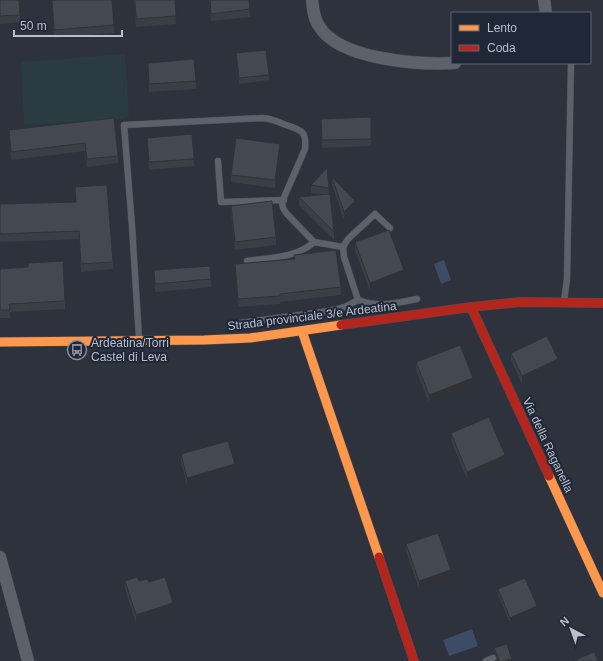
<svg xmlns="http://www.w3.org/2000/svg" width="603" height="661" viewBox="0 0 603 661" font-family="Arial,sans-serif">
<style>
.green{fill:#2a3c42}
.water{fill:#3c4b66}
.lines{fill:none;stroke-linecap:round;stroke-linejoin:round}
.lane-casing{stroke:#494d54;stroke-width:7}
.street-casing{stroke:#494d54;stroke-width:13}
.slow-casing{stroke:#494d54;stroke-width:10}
.jam-casing{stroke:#494d54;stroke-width:10}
.lane{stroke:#5d6169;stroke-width:6}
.street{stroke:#5d6169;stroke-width:12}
.slow{stroke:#ff974d;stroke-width:9}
.jam{stroke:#b3261e;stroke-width:9}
.wall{fill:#3a3e45}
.shaded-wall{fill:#303238}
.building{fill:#444850;stroke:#303238}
.labels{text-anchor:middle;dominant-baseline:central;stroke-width:4;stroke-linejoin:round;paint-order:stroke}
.street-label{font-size:12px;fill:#b8becb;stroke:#202837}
.poi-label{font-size:12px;fill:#b8becb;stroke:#202837;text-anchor:start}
</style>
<rect width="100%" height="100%" fill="#2d323c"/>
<path class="green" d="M 125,54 L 129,117 L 113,120 L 24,125 L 21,62 Z"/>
<path class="water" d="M 444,260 L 451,280 L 441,284 L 434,264 Z
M 472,629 L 478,646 L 449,656 L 443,640 Z"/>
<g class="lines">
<g class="lane-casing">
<path id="lane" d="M 218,161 L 221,202 L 284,200
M 343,247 L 348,239 L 375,214 L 390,228
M 247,261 C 268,258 297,258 314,242
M 358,300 C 380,308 395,303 417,299
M 564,301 L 567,279 L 571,63
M 139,338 L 132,226 L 124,125 L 262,118 C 271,118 278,122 286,125 C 301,130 307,131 305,149 L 282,202 L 283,208 L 286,213 L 314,242 L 343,247 L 344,257 L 358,300 L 345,307 L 329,311 L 240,323
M 486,661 L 493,658"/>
</g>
<g class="street-casing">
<path id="street" d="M 312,0 C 313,9 314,19 319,26 C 339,60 420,65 455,63
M 544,0 L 546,13
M 0,557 L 28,661"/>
</g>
<g class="slow-casing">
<path id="slow" d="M 302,331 L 379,557
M 0,342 L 204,340 L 250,338 L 341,325
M 549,476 L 603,593"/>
</g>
<g class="jam-casing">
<path id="jam" d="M 471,307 L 549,476
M 341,325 L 471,307 L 521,302 L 603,303
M 379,557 L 414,661"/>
</g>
<use href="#lane" class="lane"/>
<use href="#street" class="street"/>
<use href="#slow" class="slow"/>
<use href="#jam" class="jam"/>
</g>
<path class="wall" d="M 0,0 L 20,15 L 20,22 L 0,24 Z
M 52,0 L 114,25 L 114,33 L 54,38 Z
M 134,0 L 175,0 L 176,24 L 136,27 Z
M 209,0 L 249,0 L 250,17 L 211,21 Z
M 236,53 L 269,75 L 269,80 L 239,84 Z
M 148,63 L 196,81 L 196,89 L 149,92 Z
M 371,117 L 371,146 L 322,148 L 321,119 Z
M 114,118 L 118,156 L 118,163 L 87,167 L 85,151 L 11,160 L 9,138 L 9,130 Z
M 147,138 L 194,159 L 194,166 L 149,170 Z
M 280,152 L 275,188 L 231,182 L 231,175 Z
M 332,177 L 355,209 L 344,220 L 332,185 Z
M 311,185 L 329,188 L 329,194 L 334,232 L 334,240 L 299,205 L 299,197 L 323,194 L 311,193 Z
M 75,187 L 113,262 L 113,269 L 81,272 L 79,239 L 0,242 L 0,204 L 76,202 Z
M 231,206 L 276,237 L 276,245 L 235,250 L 231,214 Z
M 355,242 L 404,278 L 370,291 L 355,250 Z
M 294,255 L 341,287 L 341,295 L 280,302 L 280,304 L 238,307 L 235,264 L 294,259 Z
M 0,269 L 65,301 L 65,309 L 10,312 L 10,318 L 0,318 Z
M 154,270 L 211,279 L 211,287 L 155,292 Z
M 511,353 L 558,367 L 522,384 L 511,360 Z
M 416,362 L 473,386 L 429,403 L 416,370 Z
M 451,433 L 505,463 L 467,479 L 451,441 Z
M 181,454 L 235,472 L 187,486 L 181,462 Z
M 406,544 L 451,577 L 419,589 L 406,551 Z
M 125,581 L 149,582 L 173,610 L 136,623 L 125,589 Z
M 498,589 L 537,611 L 510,623 L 498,595 Z
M 494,648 L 512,661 L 498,661 L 497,657 L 494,651 Z"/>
<path class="shaded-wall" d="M 280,144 L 280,152 L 275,188 L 275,180 Z
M 355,201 L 355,209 L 344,220 L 344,212 Z
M 404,270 L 404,278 L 370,291 L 370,283 Z
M 558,359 L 558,367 L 522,384 L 522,376 Z
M 473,378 L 473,386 L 429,403 L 429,395 Z
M 505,455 L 505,463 L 467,479 L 467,472 Z
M 235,464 L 235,472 L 187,486 L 187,478 Z
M 451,570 L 451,577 L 419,589 L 419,581 Z
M 173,603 L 173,610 L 136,623 L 136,615 Z
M 537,606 L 537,611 L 510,623 L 510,618 Z
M 512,659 L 512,661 L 504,661 Z"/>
<path class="building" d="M 0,0 L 19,0 L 20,15 L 0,16 Z
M 52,0 L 112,0 L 114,25 L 54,30 Z
M 135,0 L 175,0 L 176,16 L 136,19 Z
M 210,0 L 249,0 L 250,9 L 211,14 Z
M 266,50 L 269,75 L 239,78 L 236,53 Z
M 194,59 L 196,81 L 149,84 L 148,63 Z
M 371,117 L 371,139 L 322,140 L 321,119 Z
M 114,118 L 118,156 L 87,159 L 85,143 L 11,152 L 9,130 Z
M 192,134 L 194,159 L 149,162 L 147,138 Z
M 236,138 L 280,144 L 275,180 L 231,175 Z
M 327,168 L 329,188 L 311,185 Z
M 332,177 L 355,201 L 344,212 Z
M 107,185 L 113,262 L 81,264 L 79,231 L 0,234 L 0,204 L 76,202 L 75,187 Z
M 330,194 L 334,232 L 299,197 Z
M 272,201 L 276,237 L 235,242 L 231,206 Z
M 389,230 L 404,270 L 370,283 L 355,242 Z
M 336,250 L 341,287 L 280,294 L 280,296 L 238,299 L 235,264 L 295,259 L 294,255 Z
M 63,261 L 65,301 L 9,304 L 10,310 L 0,310 L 0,269 L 28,267 L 28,263 Z
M 210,266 L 211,279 L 155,284 L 154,270 Z
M 547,336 L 558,359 L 522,376 L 511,353 Z
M 460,345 L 473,378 L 429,395 L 416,362 Z
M 489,417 L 505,455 L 467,472 L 451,433 Z
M 228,441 L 235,464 L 187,478 L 181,454 Z
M 438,533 L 451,570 L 419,581 L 406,544 Z
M 137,577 L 139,581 L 147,579 L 149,582 L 165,577 L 173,603 L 136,615 L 125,581 Z
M 525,578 L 537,606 L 510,618 L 498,589 Z
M 507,644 L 512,659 L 504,661 L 499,661 L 497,654 L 494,648 Z
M 594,652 L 598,661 L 573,661 Z"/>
<defs>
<g id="bus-ring" transform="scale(1)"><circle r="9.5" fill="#202837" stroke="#878d99" stroke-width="1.5"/><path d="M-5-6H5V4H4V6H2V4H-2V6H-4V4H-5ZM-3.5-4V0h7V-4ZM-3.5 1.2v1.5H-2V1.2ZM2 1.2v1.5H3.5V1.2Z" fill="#878d99"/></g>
</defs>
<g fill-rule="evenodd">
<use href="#bus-ring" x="77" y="350"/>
</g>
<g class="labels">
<g class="street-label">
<text transform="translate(312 316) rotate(-7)">Strada provinciale 3/e Ardeatina</text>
<text transform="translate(548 445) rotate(65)">Via della Raganella</text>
</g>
<g class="poi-label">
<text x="91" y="343">Ardeatina/Torri<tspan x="91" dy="14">Castel di Leva</tspan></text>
</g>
</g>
<rect x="451" y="12" width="140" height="52" fill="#202837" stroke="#5d6472"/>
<rect x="459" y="25" width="20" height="6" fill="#ff974d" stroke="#5d6472"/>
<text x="487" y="32" font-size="12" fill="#b8becb">Lento</text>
<rect x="459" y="45" width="20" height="6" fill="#b3261e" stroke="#5d6472"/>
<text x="487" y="52" font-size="12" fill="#b8becb">Coda</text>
<g transform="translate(571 629) rotate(319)" stroke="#202837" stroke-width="3" paint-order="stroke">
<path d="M0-3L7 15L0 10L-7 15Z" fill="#b8becb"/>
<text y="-6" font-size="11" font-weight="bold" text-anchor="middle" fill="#b8becb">N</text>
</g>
<path d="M14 30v6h108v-6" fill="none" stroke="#b8becb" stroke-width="2"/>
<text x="20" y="30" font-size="12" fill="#b8becb" stroke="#202837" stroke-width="3" paint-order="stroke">50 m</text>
</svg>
